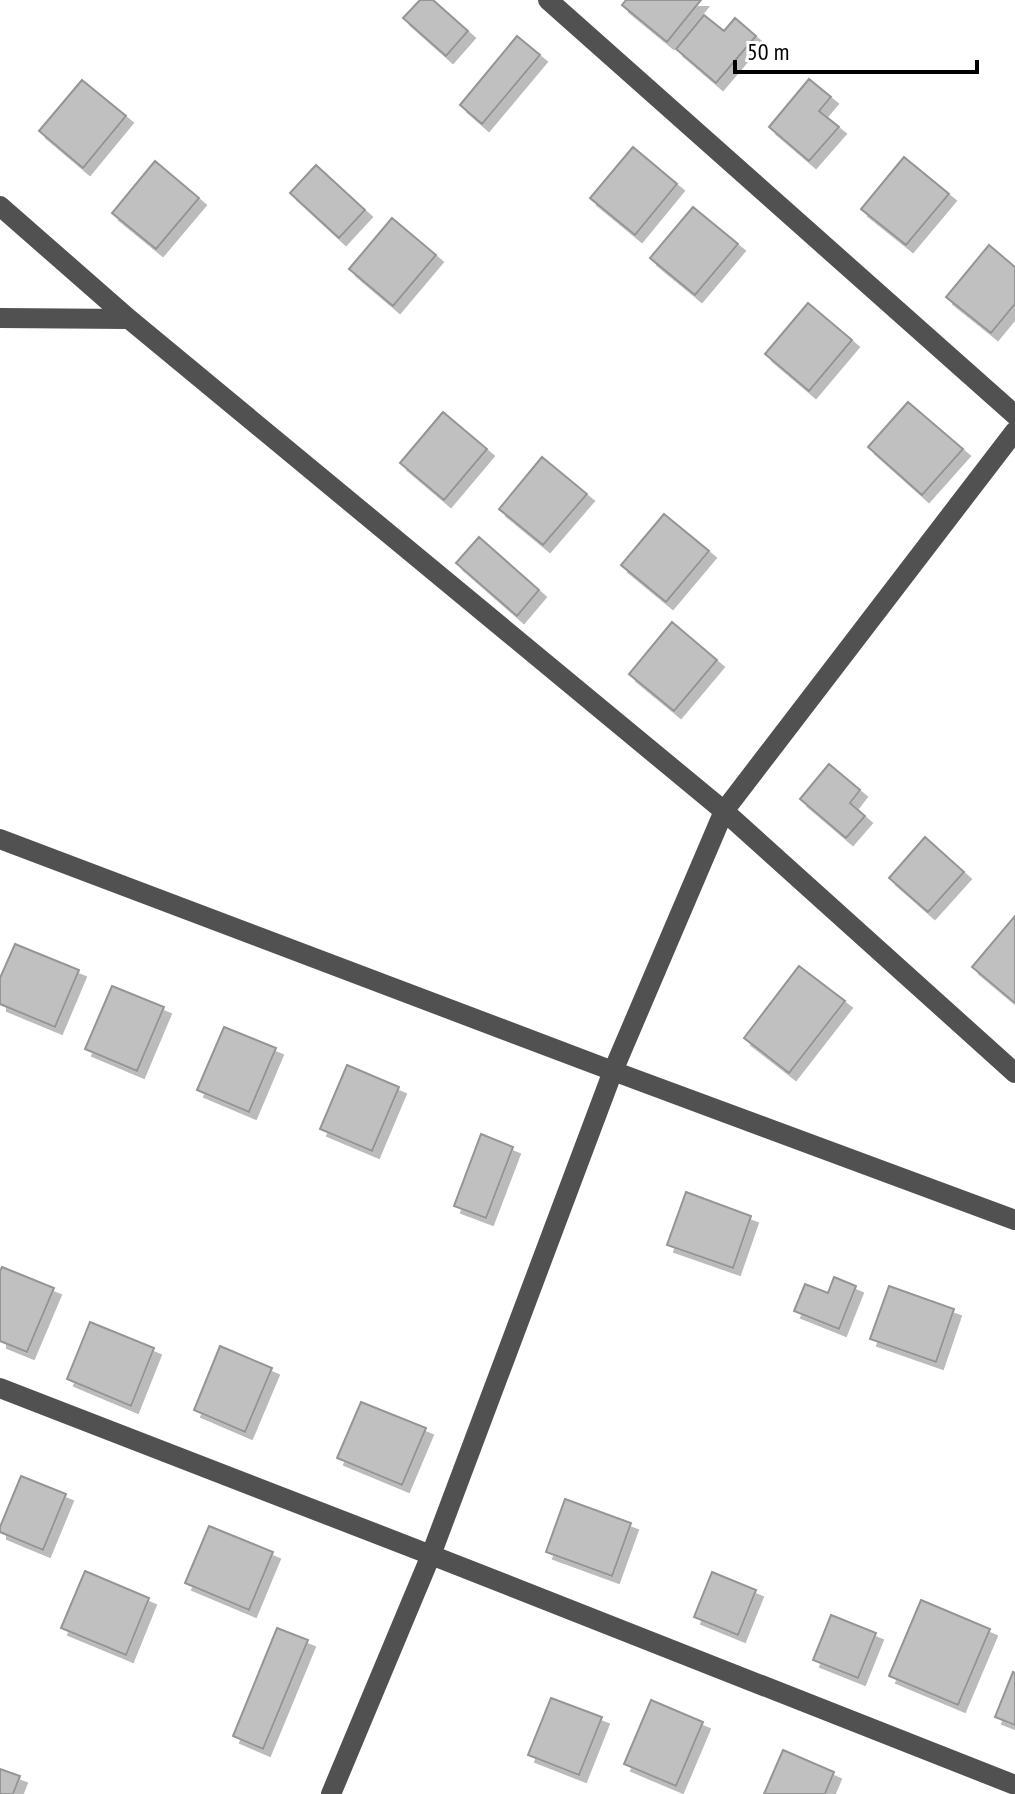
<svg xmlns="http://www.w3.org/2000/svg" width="1015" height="1794" viewBox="0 0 1015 1794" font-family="'PT Sans Narrow',sans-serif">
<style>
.building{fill:#c0c0c0;stroke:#959595;stroke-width:2;filter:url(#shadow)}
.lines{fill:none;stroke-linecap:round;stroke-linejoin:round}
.minor{stroke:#515151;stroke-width:20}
</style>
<defs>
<filter id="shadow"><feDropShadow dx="7" dy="7" stdDeviation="0" flood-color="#0004"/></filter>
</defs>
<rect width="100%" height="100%" fill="#fff"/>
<path class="building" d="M 420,0 L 433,0 L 468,31 L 446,56 L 403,18 Z
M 626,0 L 701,0 L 667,42 L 622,5 Z
M 704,15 L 724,31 L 735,18 L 756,36 L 716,83 L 676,49 Z
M 517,36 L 540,55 L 482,124 L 460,105 Z
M 809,79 L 831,97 L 819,111 L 839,127 L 809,161 L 769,127 Z
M 82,80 L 126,116 L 83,168 L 39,131 Z
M 633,147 L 677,184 L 635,235 L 590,198 Z
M 904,157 L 949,194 L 906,245 L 861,209 Z
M 155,161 L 199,198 L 156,249 L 112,213 Z
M 316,165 L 365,210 L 339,238 L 290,193 Z
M 693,207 L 738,244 L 695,295 L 650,258 Z
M 392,218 L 436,255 L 393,306 L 349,269 Z
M 989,245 L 1015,267 L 1015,304 L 991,333 L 946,297 Z
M 808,303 L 852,340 L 809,391 L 765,354 Z
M 908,402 L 963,449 L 922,495 L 868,447 Z
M 443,412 L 487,449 L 444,500 L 400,463 Z
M 542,457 L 587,494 L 543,545 L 499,509 Z
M 664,514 L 709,551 L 666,602 L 621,565 Z
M 479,537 L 539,590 L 517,616 L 456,563 Z
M 672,622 L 717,660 L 674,711 L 629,674 Z
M 829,764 L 860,790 L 850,803 L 865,816 L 846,838 L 800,799 Z
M 925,837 L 964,872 L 928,912 L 889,878 Z
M 1015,916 L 1015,1003 L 972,967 Z
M 15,944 L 79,970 L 55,1027 L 0,1004 L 0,978 Z
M 799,966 L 845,1001 L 789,1073 L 744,1038 Z
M 112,986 L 164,1007 L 137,1071 L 85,1049 Z
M 224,1027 L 276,1048 L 249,1112 L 197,1090 Z
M 347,1065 L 399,1087 L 372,1151 L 320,1129 Z
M 481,1134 L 513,1147 L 486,1218 L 454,1206 Z
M 686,1192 L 751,1216 L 733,1268 L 667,1245 Z
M 2,1267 L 54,1288 L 27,1352 L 0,1341 L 0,1271 Z
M 834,1277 L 856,1286 L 839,1329 L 794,1311 L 805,1284 L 828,1293 Z
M 889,1286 L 954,1309 L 936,1362 L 870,1339 Z
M 90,1322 L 154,1348 L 131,1406 L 67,1379 Z
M 220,1346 L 272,1368 L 245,1432 L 194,1410 Z
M 361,1402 L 426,1428 L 402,1485 L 337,1458 Z
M 21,1476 L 66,1494 L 43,1550 L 0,1532 L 0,1527 Z
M 565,1499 L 631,1523 L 612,1576 L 546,1552 Z
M 209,1526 L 273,1552 L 249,1610 L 185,1583 Z
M 85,1571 L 149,1598 L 126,1655 L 61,1628 Z
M 712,1572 L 756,1590 L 738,1635 L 694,1617 Z
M 921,1600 L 990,1629 L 958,1705 L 889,1676 Z
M 831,1615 L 876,1633 L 858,1678 L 813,1660 Z
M 277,1628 L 308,1640 L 263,1749 L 233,1736 Z
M 1013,1672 L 1015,1673 L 1015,1725 L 995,1717 Z
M 551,1698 L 602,1717 L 579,1775 L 528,1755 Z
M 651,1700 L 703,1722 L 676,1786 L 624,1764 Z
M 783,1750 L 834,1772 L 825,1794 L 764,1794 Z
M 0,1769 L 20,1776 L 13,1794 L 0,1794 Z"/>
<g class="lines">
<path class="minor" d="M 548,0 L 1015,415
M 0,206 L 129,319 L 724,811 L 613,1071 L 431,1555 L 331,1794
M 0,318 L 129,319
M 1015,431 L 724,811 L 1015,1073
M 0,839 L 613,1071 L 1015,1220
M 0,1388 L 431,1555 L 1015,1785"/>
</g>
<path d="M735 60v12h242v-12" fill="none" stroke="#000000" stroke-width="4"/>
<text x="747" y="60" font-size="24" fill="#000000" stroke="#ffffff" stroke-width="6" paint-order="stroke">50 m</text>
</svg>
